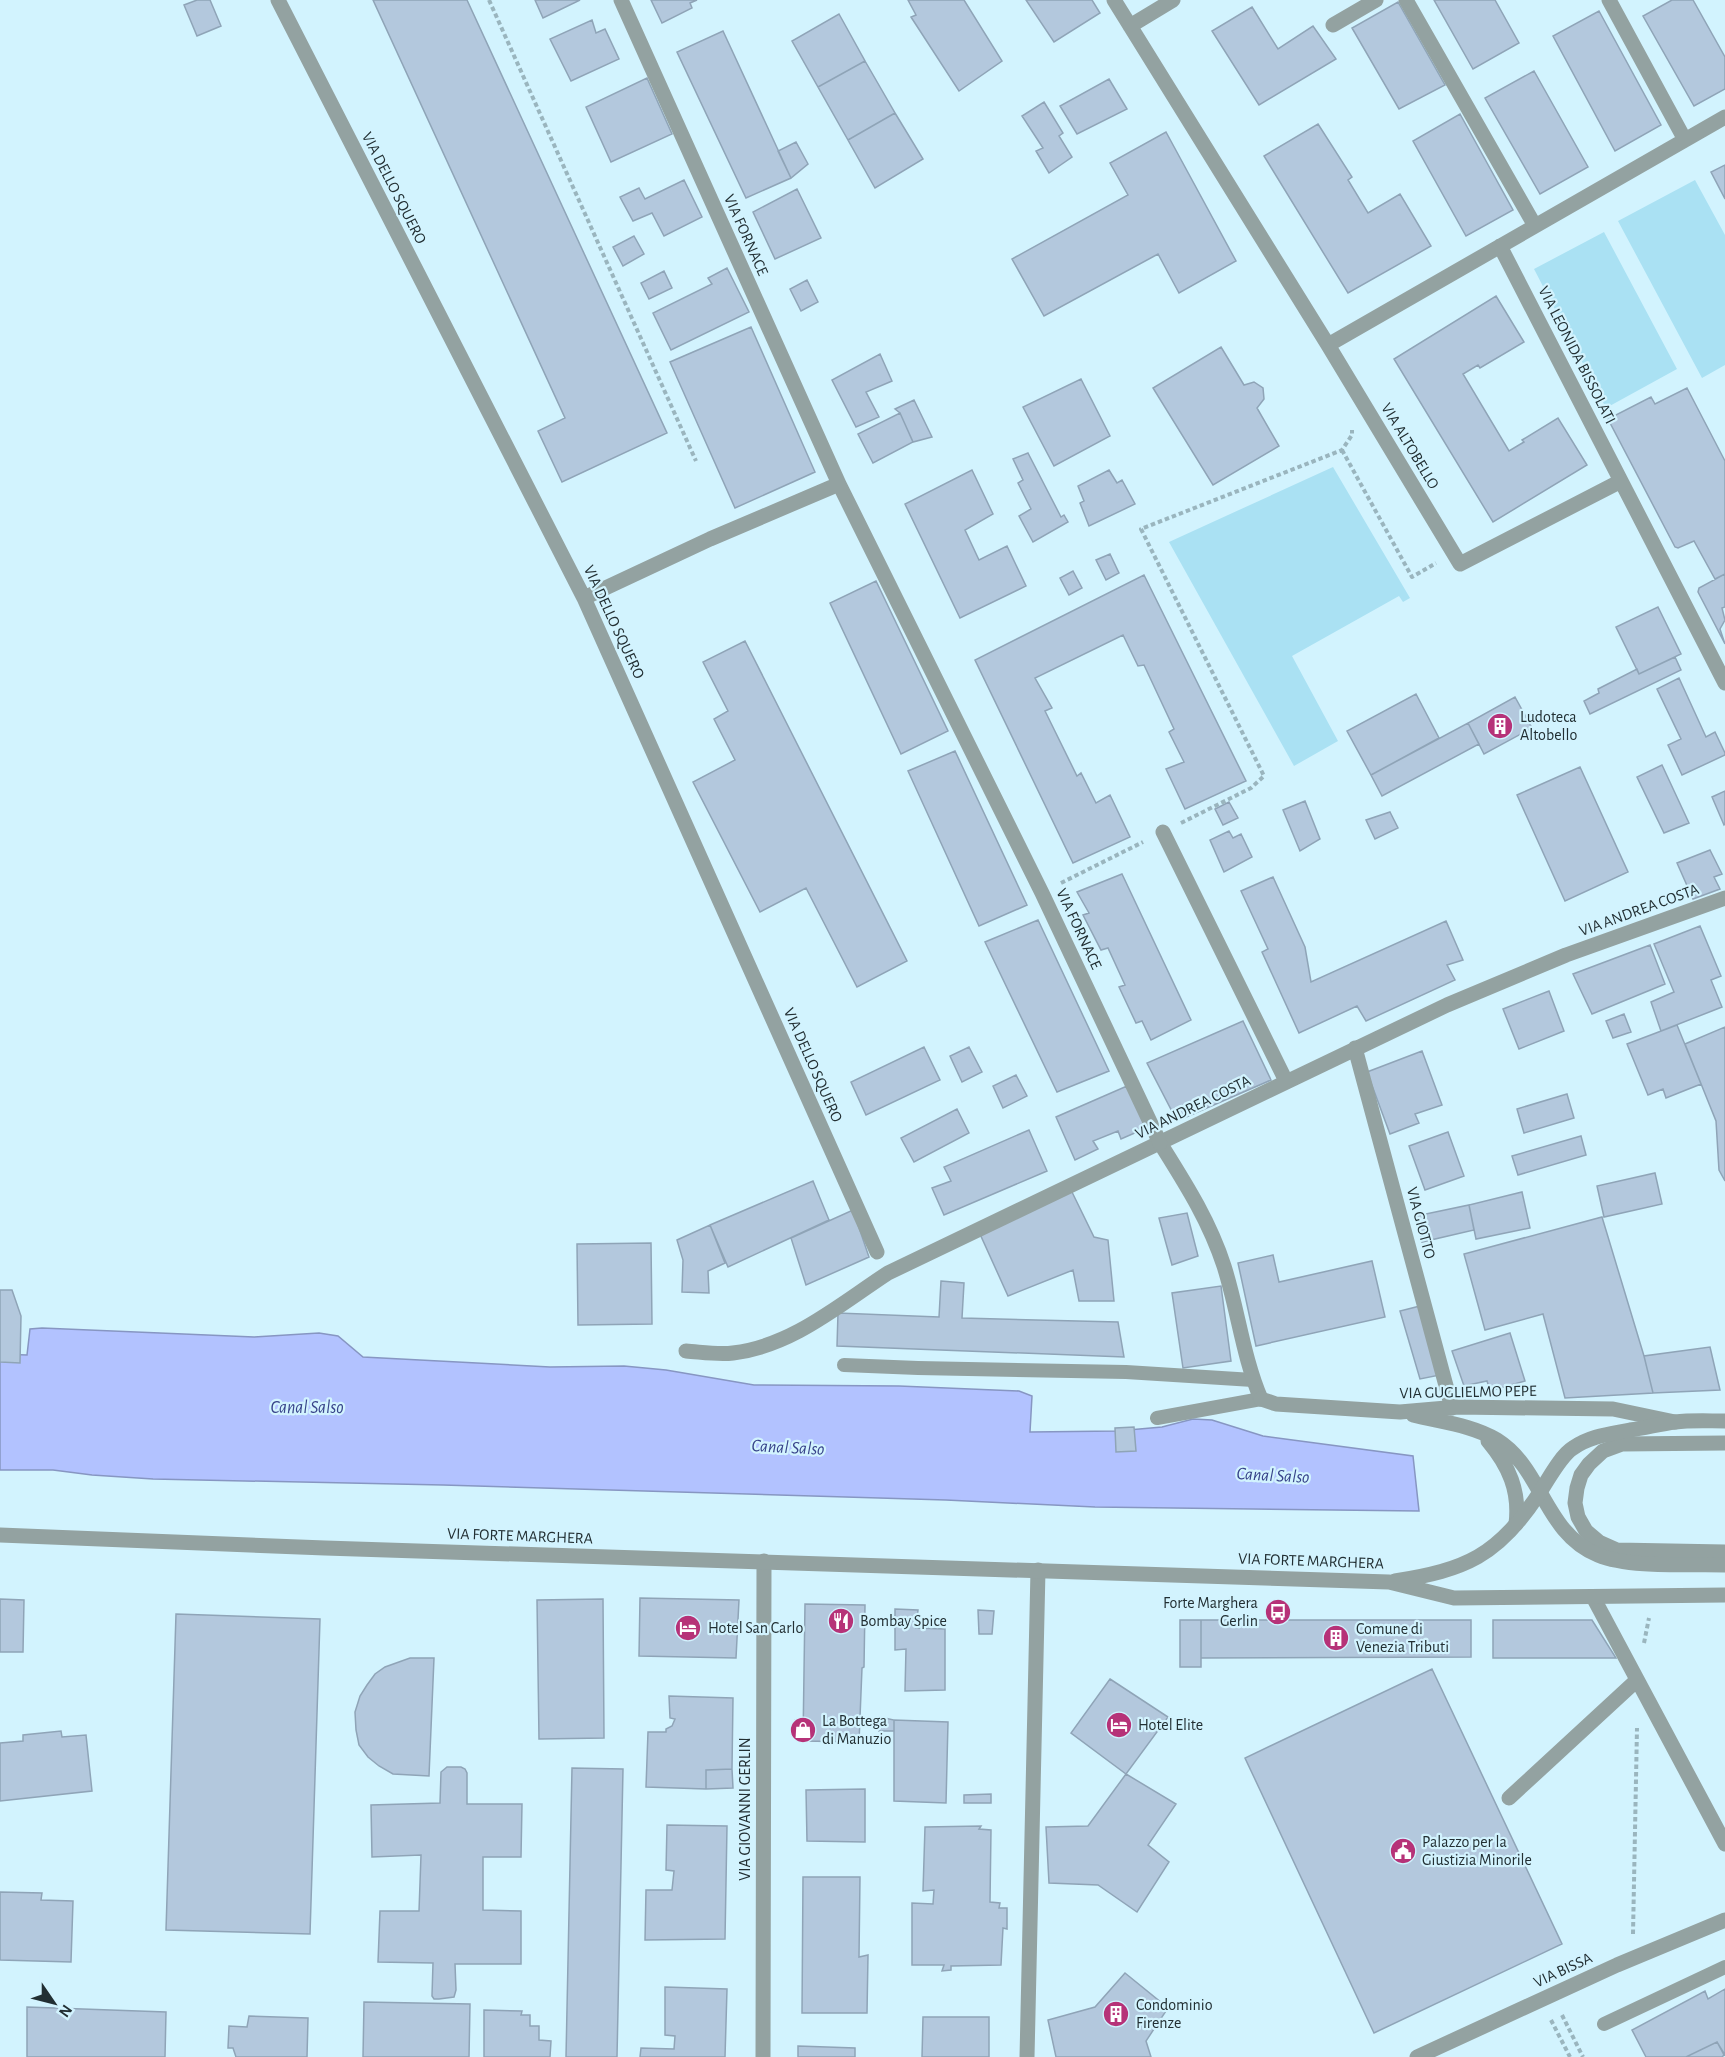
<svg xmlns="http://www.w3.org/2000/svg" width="1725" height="2057" viewBox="0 0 1725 2057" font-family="'Alegreya Sans',sans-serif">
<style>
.green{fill:#aae1f3}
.water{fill:#b2c2ff;stroke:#8796c2;stroke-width:1.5}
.building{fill:#b3c8dd;stroke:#8fa4b7;stroke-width:1.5}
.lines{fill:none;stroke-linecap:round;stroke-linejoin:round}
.path{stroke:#9ab5be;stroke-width:4;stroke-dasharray:4.5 3;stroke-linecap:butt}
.service{stroke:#93a2a1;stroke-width:14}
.pedestrian{stroke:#93a2a1;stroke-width:15}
.minor{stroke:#93a2a1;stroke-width:15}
.tertiary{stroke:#93a2a1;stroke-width:15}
.labels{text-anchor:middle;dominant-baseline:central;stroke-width:4.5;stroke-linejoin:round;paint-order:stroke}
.street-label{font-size:16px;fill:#222f33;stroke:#d2f3fe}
.poi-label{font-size:16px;fill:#222f33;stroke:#d2f3fe;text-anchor:start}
.water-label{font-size:18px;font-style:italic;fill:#37438a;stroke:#d2f3fe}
</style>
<rect width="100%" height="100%" fill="#d2f3fe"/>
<path class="green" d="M 1695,180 L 1725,235 L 1725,365 L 1702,378 L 1618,221 Z
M 1604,232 L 1677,369 L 1606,408 L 1534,269 Z
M 1333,467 L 1410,598 L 1403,602 L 1399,596 L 1292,656 L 1338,741 L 1294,766 L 1169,542 Z"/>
<path class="water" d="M 42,1328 L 254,1337 L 319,1333 L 338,1336 L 363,1357 L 550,1367 L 624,1366 L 666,1370 L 754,1385 L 899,1386 L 1019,1391 L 1032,1396 L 1030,1432 L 1117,1431 L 1162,1427 L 1193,1419 L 1212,1420 L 1263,1436 L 1413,1456 L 1419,1511 L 1095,1507 L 946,1500 L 443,1485 L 153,1479 L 92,1475 L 53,1470 L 0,1470 L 0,1354 L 27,1355 L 30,1329 Z"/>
<path class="building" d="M 197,0 L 210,0 L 221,26 L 197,36 L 184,5 Z
M 373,0 L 467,0 L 667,433 L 562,482 L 538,431 L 565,418 Z
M 535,0 L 580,0 L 543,18 Z
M 651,0 L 697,0 L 690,3 L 692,8 L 662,23 Z
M 908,0 L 964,0 L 1002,61 L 959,91 L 911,17 L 916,15 Z
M 1026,0 L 1092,0 L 1100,13 L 1054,42 Z
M 1434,0 L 1495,0 L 1519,43 L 1473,69 Z
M 1672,0 L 1693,0 L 1725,57 L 1725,89 L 1694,106 L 1643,16 Z
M 1398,2 L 1445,85 L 1399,109 L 1352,28 Z
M 1252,7 L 1278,49 L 1313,26 L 1336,59 L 1259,105 L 1212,31 Z
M 1599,11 L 1661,125 L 1615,151 L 1553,36 Z
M 839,14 L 865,61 L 818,87 L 792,41 Z
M 592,20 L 596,33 L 605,29 L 619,59 L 571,81 L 550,39 Z
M 723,31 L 791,178 L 746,198 L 677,52 Z
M 865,61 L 895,113 L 848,140 L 818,87 Z
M 1534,71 L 1588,167 L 1540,194 L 1485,98 Z
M 647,78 L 672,134 L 611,162 L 586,107 Z
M 1109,79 L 1127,109 L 1077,134 L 1060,106 Z
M 1044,102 L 1063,133 L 1059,136 L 1072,157 L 1049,173 L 1036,151 L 1043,148 L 1022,116 Z
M 895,113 L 923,159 L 875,188 L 848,140 Z
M 1460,114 L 1513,210 L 1466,236 L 1413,141 Z
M 1318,124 L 1352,177 L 1348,180 L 1368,213 L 1400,194 L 1431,246 L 1348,293 L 1264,156 Z
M 1166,132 L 1236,261 L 1179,293 L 1158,254 L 1044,316 L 1012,259 L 1128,195 L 1110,163 Z
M 796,142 L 808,164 L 791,178 L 778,151 Z
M 1725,165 L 1725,199 L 1711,172 Z
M 684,180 L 702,217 L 664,236 L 652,213 L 633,221 L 620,197 L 639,188 L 645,199 Z
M 797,189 L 821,238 L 775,259 L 753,212 Z
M 634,236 L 644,254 L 623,266 L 613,247 Z
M 727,268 L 749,312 L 671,350 L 653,313 L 712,284 L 708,278 Z
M 664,271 L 672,288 L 649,299 L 641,283 Z
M 807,280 L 818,302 L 801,311 L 790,289 Z
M 1496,296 L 1524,342 L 1480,368 L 1478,365 L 1463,374 L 1509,451 L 1524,442 L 1522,440 L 1558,418 L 1587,465 L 1493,522 L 1394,359 Z
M 751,327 L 815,472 L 735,508 L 670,362 Z
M 1221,347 L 1244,385 L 1254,382 L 1263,388 L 1264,399 L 1257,408 L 1279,446 L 1213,485 L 1153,388 Z
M 880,354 L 892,381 L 866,392 L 879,417 L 856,427 L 832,380 Z
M 1081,379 L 1110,436 L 1054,466 L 1023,407 Z
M 1687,388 L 1725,461 L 1725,574 L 1715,579 L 1694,541 L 1678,548 L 1675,547 L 1608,419 L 1651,397 L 1655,404 Z
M 914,400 L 932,437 L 913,442 L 900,413 L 895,409 Z
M 900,413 L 913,442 L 873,463 L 858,434 Z
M 1028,453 L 1061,517 L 1064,515 L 1068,522 L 1033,542 L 1019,516 L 1031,509 L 1018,483 L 1023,480 L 1013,459 Z
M 972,470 L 993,514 L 965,530 L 979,560 L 1007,546 L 1026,586 L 960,618 L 905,504 Z
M 1109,470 L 1117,483 L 1122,480 L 1135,504 L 1089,526 L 1080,503 L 1084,501 L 1078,486 Z
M 1110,554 L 1119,573 L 1106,580 L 1096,560 Z
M 1073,571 L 1082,588 L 1069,595 L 1060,578 Z
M 1725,574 L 1725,607 L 1722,608 L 1725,620 L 1720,629 L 1725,644 L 1698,592 L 1699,588 Z
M 1144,575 L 1246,781 L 1185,809 L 1166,769 L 1184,762 L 1169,732 L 1174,729 L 1144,665 L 1138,666 L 1123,635 L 1035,678 L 1052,708 L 1045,711 L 1077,776 L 1081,773 L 1096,803 L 1110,795 L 1130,837 L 1073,863 L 975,660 Z
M 876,581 L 948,731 L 901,754 L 830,603 Z
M 1658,607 L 1681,654 L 1639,674 L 1616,627 Z
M 745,641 L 907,961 L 857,987 L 806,888 L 760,912 L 693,782 L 735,760 L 714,719 L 728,711 L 703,662 Z
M 1675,657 L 1681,670 L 1590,714 L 1584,701 L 1599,693 L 1598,689 L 1637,669 L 1639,674 Z
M 1679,678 L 1706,737 L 1715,732 L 1725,753 L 1725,755 L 1682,775 L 1668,745 L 1681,739 L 1657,689 Z
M 1416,694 L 1439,738 L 1371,775 L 1347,731 Z
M 1515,697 L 1532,728 L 1484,754 L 1468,723 Z
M 1468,723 L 1479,744 L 1382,796 L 1371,775 Z
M 955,751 L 1027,905 L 979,926 L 908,771 Z
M 1662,765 L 1689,823 L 1664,833 L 1637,777 Z
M 1580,767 L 1628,872 L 1565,901 L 1517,795 Z
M 1725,791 L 1725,824 L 1724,825 L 1712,797 Z
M 1305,801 L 1320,839 L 1300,851 L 1283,810 Z
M 1229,802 L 1238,818 L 1223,825 L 1215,809 Z
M 1390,812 L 1398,828 L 1375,839 L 1366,820 Z
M 1229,831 L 1233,838 L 1241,834 L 1252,857 L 1224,872 L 1210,840 Z
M 1710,850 L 1722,874 L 1714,877 L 1720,889 L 1693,899 L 1677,863 Z
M 1122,874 L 1191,1020 L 1151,1040 L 1142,1021 L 1136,1023 L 1119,987 L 1125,985 L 1108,948 L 1101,950 L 1083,915 L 1089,913 L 1077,892 Z
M 1273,877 L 1305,947 L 1311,982 L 1446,921 L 1463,960 L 1447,965 L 1455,980 L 1366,1021 L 1357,1006 L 1299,1033 L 1262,952 L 1268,949 L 1241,891 Z
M 1038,920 L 1109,1071 L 1057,1092 L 985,942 Z
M 1700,926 L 1721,976 L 1711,980 L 1722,1007 L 1661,1031 L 1651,1002 L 1674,992 L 1654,944 Z
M 1650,945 L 1665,984 L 1592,1014 L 1573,974 Z
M 1549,991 L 1564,1031 L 1519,1049 L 1503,1009 Z
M 1624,1014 L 1631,1032 L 1613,1038 L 1606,1021 Z
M 1243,1021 L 1271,1080 L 1177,1121 L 1147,1063 Z
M 1677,1025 L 1701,1084 L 1666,1098 L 1663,1089 L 1648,1095 L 1627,1044 Z
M 1725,1027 L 1725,1181 L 1719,1170 L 1716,1121 L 1685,1044 Z
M 924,1047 L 940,1080 L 866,1115 L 851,1082 Z
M 969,1047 L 982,1072 L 962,1082 L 950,1056 Z
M 1422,1051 L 1442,1105 L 1415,1114 L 1419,1123 L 1390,1134 L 1367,1072 Z
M 1016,1075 L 1027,1096 L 1003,1108 L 993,1086 Z
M 1127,1086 L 1146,1128 L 1121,1139 L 1118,1131 L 1093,1141 L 1098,1149 L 1075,1160 L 1056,1117 Z
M 1567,1094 L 1574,1118 L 1524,1133 L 1517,1109 Z
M 957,1109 L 969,1133 L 914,1162 L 901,1138 Z
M 1029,1130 L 1047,1171 L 944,1215 L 932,1188 L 951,1181 L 944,1167 Z
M 1448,1132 L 1464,1176 L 1425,1190 L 1409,1146 Z
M 1581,1136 L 1586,1155 L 1518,1175 L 1512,1156 Z
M 1655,1173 L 1662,1204 L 1604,1217 L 1597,1186 Z
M 813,1181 L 829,1220 L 728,1267 L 710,1225 Z
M 1071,1190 L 1094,1237 L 1108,1240 L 1114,1301 L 1079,1301 L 1073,1270 L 1008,1296 L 980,1234 Z
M 1522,1192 L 1530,1228 L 1476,1239 L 1469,1205 Z
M 1469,1205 L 1474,1230 L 1422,1242 L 1416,1216 Z
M 853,1210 L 869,1257 L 806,1285 L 791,1238 Z
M 1187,1213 L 1198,1256 L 1172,1265 L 1159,1218 Z
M 1602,1217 L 1644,1356 L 1653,1393 L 1565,1398 L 1543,1314 L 1485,1330 L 1464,1254 Z
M 710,1225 L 725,1263 L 708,1271 L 709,1293 L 682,1292 L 683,1260 L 677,1240 Z
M 651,1243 L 652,1324 L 578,1325 L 577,1244 Z
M 1273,1255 L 1279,1282 L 1372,1261 L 1385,1317 L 1256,1346 L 1238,1263 Z
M 941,1281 L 964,1283 L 962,1318 L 1118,1322 L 1124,1357 L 837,1346 L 838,1313 L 939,1317 Z
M 1221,1286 L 1231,1361 L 1183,1368 L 1172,1293 Z
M 0,1290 L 12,1290 L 21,1316 L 20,1363 L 0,1362 Z
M 1420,1306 L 1440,1375 L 1420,1379 L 1400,1311 Z
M 1510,1333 L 1525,1381 L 1490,1391 L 1487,1381 L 1464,1386 L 1452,1351 Z
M 1710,1347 L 1720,1390 L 1653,1393 L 1644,1356 Z
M 1134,1427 L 1136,1451 L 1116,1452 L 1115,1428 Z
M 640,1598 L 739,1600 L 736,1658 L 639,1656 Z
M 0,1599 L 24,1600 L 23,1652 L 0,1652 Z
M 603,1599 L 604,1738 L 539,1739 L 537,1600 Z
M 805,1604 L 865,1605 L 864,1667 L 862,1668 L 859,1742 L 803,1741 Z
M 895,1609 L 918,1610 L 916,1628 L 945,1629 L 945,1690 L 905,1691 L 906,1649 L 895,1650 Z
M 978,1610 L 994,1611 L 992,1634 L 979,1634 Z
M 176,1614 L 320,1619 L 310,1934 L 166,1930 Z
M 1180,1620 L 1201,1620 L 1201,1667 L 1180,1667 Z
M 1201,1620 L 1471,1620 L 1471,1657 L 1201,1658 Z
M 1493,1620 L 1592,1620 L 1616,1658 L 1493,1658 Z
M 410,1658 L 434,1658 L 429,1776 L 393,1774 L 379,1766 L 368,1757 L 359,1745 L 356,1730 L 355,1712 L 360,1696 L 367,1685 L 375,1674 L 385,1667 Z
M 1432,1669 L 1562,1944 L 1374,2033 L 1245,1758 Z
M 1110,1679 L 1168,1717 L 1126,1774 L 1071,1733 Z
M 669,1696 L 733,1698 L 732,1769 L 706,1770 L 706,1789 L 646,1787 L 648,1732 L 666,1732 L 666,1729 L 672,1726 L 675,1719 L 670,1718 Z
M 880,1717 L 894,1720 L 894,1731 L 879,1731 Z
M 894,1720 L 948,1722 L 946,1803 L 894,1801 Z
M 61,1731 L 62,1737 L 86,1735 L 92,1791 L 0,1801 L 0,1743 L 23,1741 L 23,1735 Z
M 447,1767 L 461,1767 L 465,1769 L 467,1773 L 467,1804 L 522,1804 L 521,1857 L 483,1857 L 483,1910 L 521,1911 L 521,1964 L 455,1964 L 456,1990 L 454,1997 L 439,1999 L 434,1999 L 432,1996 L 433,1963 L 378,1962 L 380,1911 L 419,1911 L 421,1855 L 372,1857 L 371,1805 L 440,1803 L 441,1772 Z
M 572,1768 L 623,1769 L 617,2057 L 566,2057 Z
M 732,1769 L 733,1788 L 706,1789 L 706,1770 Z
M 1126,1774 L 1176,1804 L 1148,1845 L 1169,1862 L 1137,1912 L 1098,1885 L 1049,1883 L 1046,1827 L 1088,1826 Z
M 865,1789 L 865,1842 L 807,1841 L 806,1790 Z
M 991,1794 L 991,1803 L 964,1803 L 964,1795 Z
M 667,1825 L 727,1826 L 725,1939 L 645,1940 L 646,1890 L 672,1890 L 674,1871 L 666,1870 Z
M 981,1826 L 979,1829 L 991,1830 L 990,1902 L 1000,1903 L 999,1908 L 1007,1908 L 1007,1929 L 1003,1928 L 1001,1965 L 951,1966 L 951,1970 L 942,1971 L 944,1965 L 912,1965 L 912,1903 L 933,1904 L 934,1890 L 923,1891 L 925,1827 Z
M 803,1877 L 860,1877 L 859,1957 L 868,1955 L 867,2013 L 802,2013 Z
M 0,1892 L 42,1893 L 41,1900 L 73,1901 L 71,1962 L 0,1960 Z
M 1125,1973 L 1168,2008 L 1146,2041 L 1151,2057 L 1056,2057 L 1048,2020 L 1095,2007 Z
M 665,1987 L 727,1989 L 725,2057 L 640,2057 L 641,2048 L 674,2049 L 675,2036 L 665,2035 Z
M 1725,1989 L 1725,2055 L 1717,2042 L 1686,2057 L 1646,2057 L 1632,2030 L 1705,1991 L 1708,1999 Z
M 364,2002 L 470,2004 L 469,2057 L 363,2057 Z
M 27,2007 L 166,2012 L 165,2057 L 27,2057 Z
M 484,2010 L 522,2011 L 521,2015 L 530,2015 L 530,2026 L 539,2026 L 539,2040 L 551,2041 L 550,2057 L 484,2057 Z
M 249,2016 L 308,2018 L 307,2057 L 236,2057 L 233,2048 L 228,2048 L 229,2026 L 247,2027 Z
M 923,2017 L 989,2017 L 989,2057 L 922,2057 Z
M 1717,2042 L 1724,2055 L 1722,2057 L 1686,2057 Z
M 798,2046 L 855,2048 L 855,2057 L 798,2057 Z"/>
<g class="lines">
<path class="path" d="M 489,0 L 696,461
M 1342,450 L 1412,577 L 1436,563
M 1181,823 L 1251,788 L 1264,776 L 1141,529 L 1342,450 L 1352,435 L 1352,430
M 1061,883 L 1143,842
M 1644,1643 L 1649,1618
M 1633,1934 L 1637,1728
M 1562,2015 L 1583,2057
M 1551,2020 L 1570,2057"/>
<path class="service" d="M 844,1365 L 918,1368 L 1126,1372 L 1253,1380
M 1157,1418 L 1261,1399
M 1604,2024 L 1725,1967"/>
<path class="pedestrian" d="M 1163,832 L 1286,1081
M 1355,1048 L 1452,1408
M 1160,1143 C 1185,1183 1209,1220 1224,1266 C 1238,1310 1243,1357 1261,1399
M 686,1351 C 701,1352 718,1355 733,1353 C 792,1346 839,1305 888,1273 L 1447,1005 L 1566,955 L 1725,898
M 1725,1443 L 1622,1444 L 1603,1451 L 1589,1464 L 1581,1475 L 1577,1488 L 1575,1503 L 1578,1517 L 1586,1531 L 1599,1542 L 1617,1550 L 1725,1552
M 1593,1597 L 1725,1844
M 1509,1798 L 1637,1680"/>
<path class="minor" d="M 278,0 L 584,598 L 877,1252
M 621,0 L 839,484 L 1042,893 L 1160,1143
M 1114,0 L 1328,345 L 1460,564 L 1621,481
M 1406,0 L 1535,226
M 1609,0 L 1685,140
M 1333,25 L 1376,0
M 1130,26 L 1173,0
M 1500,246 L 1725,683
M 1328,345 L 1725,117
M 584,598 L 710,539 L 839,484
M 1261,1399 L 1276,1404 L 1400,1412 L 1458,1407 L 1613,1409 L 1675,1422
M 1413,1415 C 1441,1422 1472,1425 1497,1440 C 1543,1469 1544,1533 1598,1555 C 1629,1568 1689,1564 1725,1565
M 1488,1441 C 1509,1466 1520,1491 1516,1524
M 763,2057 L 764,1561
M 1027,2057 L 1038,1570
M 1417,2057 L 1617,1965 L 1725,1920"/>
<path class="tertiary" d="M 0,1535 L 325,1548 L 1389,1582 L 1454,1598 L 1725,1595
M 1395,1581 C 1465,1570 1498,1556 1538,1495 C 1547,1482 1560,1456 1573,1448 C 1590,1436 1610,1434 1630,1430 C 1645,1428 1660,1424 1675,1422 C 1691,1420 1708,1421 1725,1421"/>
</g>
<defs>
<g id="building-disc" transform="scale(1.35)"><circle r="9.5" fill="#b63278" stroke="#d2f3fe"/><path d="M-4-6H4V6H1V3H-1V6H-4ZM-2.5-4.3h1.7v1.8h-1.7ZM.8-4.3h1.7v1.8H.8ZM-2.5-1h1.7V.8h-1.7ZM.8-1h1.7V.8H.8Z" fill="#fff"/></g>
<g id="bus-disc" transform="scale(1.35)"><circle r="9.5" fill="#b63278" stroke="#d2f3fe"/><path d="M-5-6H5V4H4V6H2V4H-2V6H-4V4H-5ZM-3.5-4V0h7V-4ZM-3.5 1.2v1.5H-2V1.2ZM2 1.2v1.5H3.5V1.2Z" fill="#fff"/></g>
<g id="restaurant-disc" transform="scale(1.35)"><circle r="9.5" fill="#b63278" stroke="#d2f3fe"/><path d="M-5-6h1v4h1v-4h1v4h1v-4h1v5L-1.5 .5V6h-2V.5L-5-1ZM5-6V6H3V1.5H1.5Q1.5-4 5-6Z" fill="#fff"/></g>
<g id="hotel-disc" transform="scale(1.35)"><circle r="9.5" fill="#b63278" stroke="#d2f3fe"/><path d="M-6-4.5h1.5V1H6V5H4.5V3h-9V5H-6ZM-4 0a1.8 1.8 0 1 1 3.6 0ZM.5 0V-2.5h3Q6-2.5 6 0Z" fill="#fff"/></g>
<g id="shop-disc" transform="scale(1.35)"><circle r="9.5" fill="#b63278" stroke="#d2f3fe"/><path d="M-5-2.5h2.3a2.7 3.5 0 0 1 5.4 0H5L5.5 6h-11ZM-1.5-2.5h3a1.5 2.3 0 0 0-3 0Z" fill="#fff"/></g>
<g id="civic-disc" transform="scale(1.35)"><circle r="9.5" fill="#b63278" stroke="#d2f3fe"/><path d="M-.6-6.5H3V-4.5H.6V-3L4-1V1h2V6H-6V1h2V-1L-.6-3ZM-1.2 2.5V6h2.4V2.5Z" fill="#fff"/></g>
</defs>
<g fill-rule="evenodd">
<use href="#building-disc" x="1500" y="726"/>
<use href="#bus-disc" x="1278" y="1612"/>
<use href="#restaurant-disc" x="841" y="1621"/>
<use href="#hotel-disc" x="688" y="1628"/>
<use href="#building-disc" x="1336" y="1638"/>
<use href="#hotel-disc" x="1119" y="1725"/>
<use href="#shop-disc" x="803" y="1730"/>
<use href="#civic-disc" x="1403" y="1851"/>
<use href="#building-disc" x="1116" y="2014"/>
</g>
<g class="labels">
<g class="street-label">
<text transform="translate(394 188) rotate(63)">VIA DELLO SQUERO</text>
<text transform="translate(746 235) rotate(66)">VIA FORNACE</text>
<text transform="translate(1577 355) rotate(63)">VIA LEONIDA BISSOLATI</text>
<text transform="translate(1410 446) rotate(59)">VIA ALTOBELLO</text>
<text transform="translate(614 622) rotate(65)">VIA DELLO SQUERO</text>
<text transform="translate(1639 910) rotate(-20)">VIA ANDREA COSTA</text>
<text transform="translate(1079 929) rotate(65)">VIA FORNACE</text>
<text transform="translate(813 1065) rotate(66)">VIA DELLO SQUERO</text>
<text transform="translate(1193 1107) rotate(-26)">VIA ANDREA COSTA</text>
<text transform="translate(1421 1223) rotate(75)">VIA GIOTTO</text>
<text transform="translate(1468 1392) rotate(-1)">VIA GUGLIELMO PEPE</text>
<text transform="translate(520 1536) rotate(2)">VIA FORTE MARGHERA</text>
<text transform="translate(1311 1561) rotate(2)">VIA FORTE MARGHERA</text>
<text transform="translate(745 1809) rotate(-90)">VIA GIOVANNI GERLIN</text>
<text transform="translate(1563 1970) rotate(-25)">VIA BISSA</text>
</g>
<g class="poi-label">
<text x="1520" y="717">Ludoteca<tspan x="1520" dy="18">Altobello</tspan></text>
<text x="1258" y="1603" text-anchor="end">Forte Marghera<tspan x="1258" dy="18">Gerlin</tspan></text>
<text x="860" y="1621">Bombay Spice</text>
<text x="708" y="1628">Hotel San Carlo</text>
<text x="1356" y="1629">Comune di<tspan x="1356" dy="18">Venezia Tributi</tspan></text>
<text x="822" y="1721">La Bottega<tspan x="822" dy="18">di Manuzio</tspan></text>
<text x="1138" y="1725">Hotel Elite</text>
<text x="1422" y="1842">Palazzo per la<tspan x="1422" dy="18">Giustizia Minorile</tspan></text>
<text x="1136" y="2005">Condominio<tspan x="1136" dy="18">Firenze</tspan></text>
</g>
<g class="water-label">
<text x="307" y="1408">Canal Salso</text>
<text transform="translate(788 1448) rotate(3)">Canal Salso</text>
<text transform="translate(1273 1476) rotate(3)">Canal Salso</text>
</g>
</g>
<g transform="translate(54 2003) rotate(125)" stroke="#d2f3fe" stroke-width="4.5" paint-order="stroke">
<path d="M0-4.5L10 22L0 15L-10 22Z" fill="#222f33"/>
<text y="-9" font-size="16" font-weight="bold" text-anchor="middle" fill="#222f33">N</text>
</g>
</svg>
